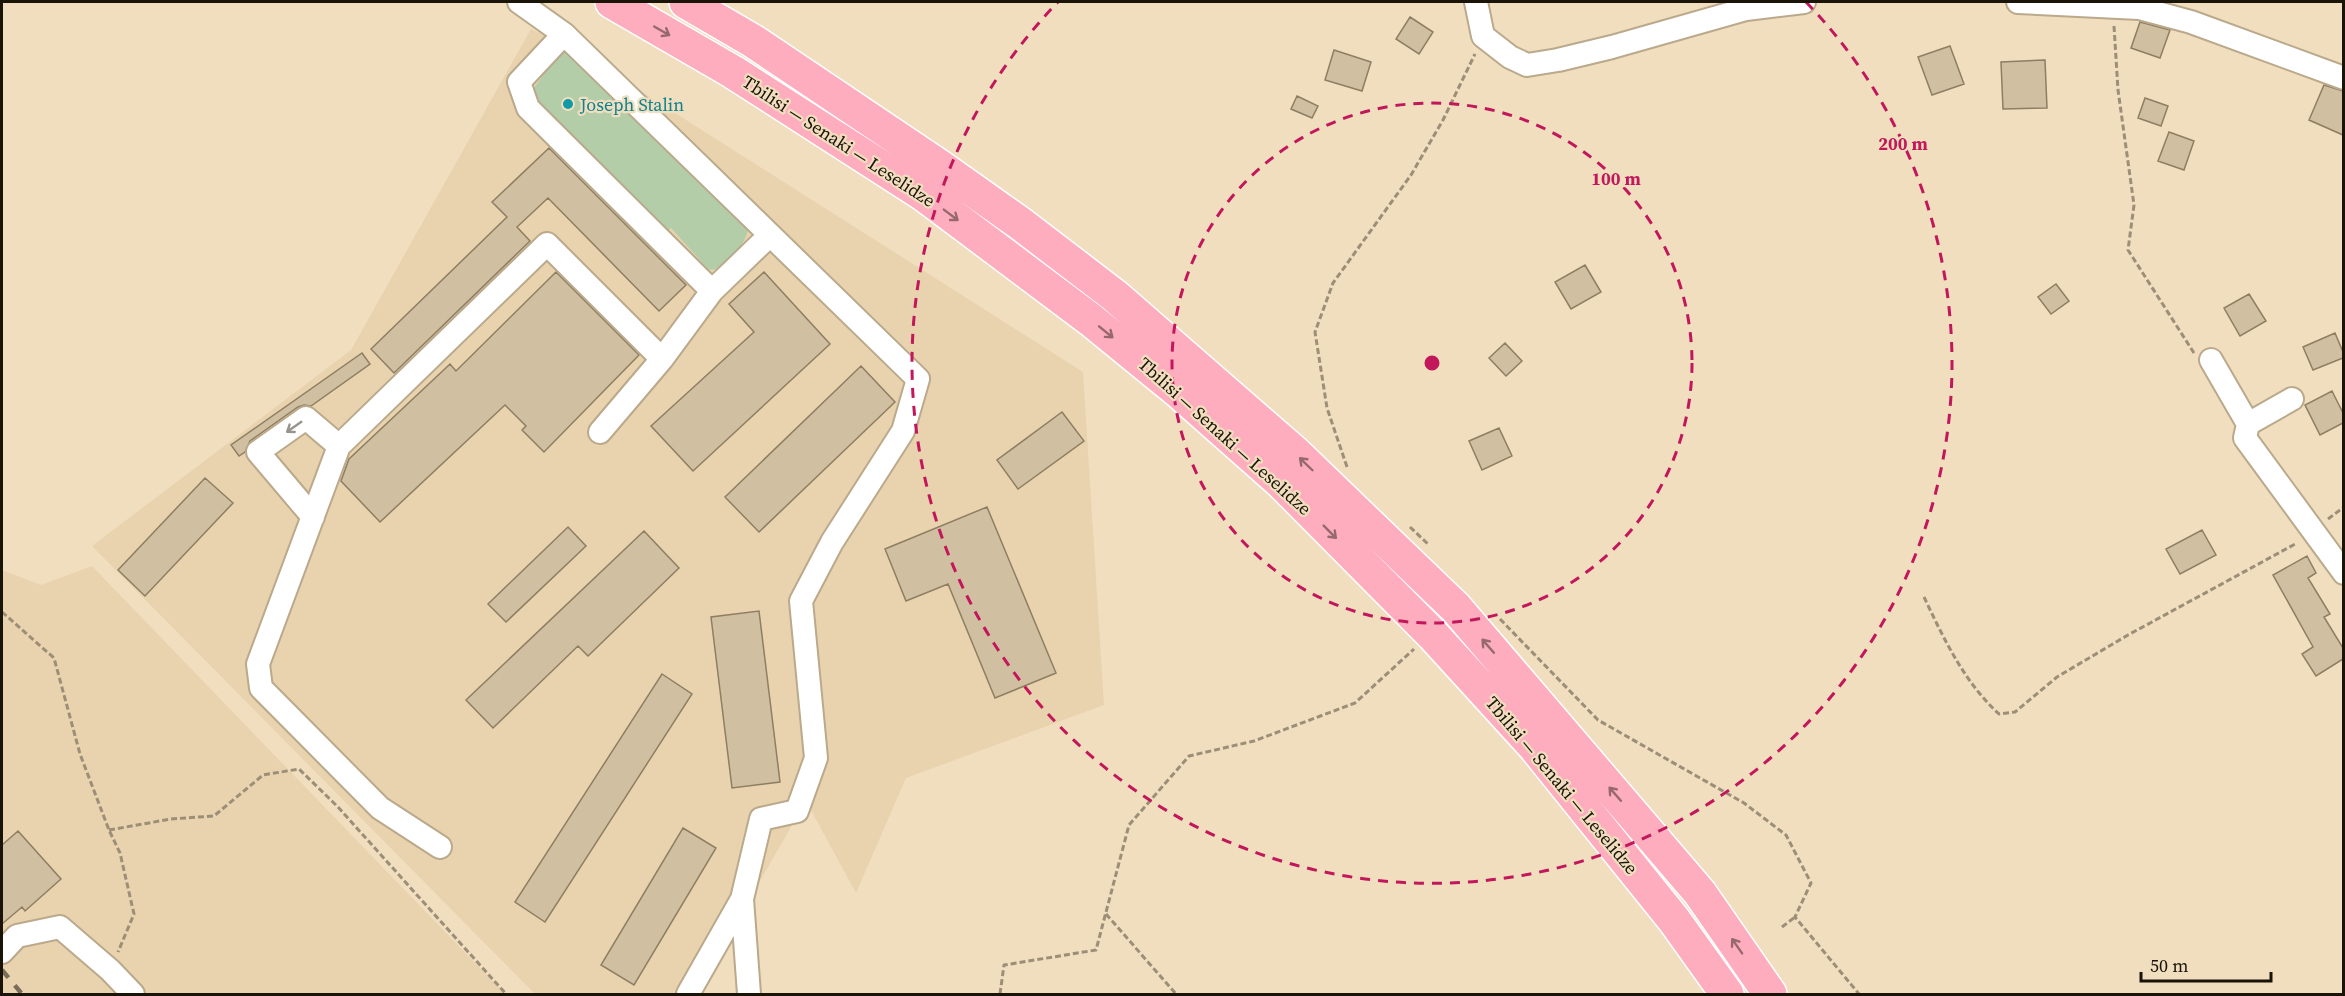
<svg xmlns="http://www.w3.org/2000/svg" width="2345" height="996" viewBox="0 0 2345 996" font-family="'Source Serif 4',serif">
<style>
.built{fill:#e9d3ae}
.green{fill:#b2cda8}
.building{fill:#d1bfa1;stroke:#8e7e62;stroke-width:1.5}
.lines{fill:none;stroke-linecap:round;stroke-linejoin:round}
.minor-casing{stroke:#baa98b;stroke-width:26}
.highway-casing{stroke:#fff;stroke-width:36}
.path{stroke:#9c8e77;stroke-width:3;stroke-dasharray:6 3;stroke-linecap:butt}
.minor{stroke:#fff;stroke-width:22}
.highway{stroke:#fdadbe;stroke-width:33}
.rail{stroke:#7a6e5a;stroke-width:4.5;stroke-dasharray:10 10;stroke-linecap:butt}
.oneway{stroke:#97686c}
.oneway2{stroke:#989590}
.ring{fill:none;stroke:#c2185b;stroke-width:3;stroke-dasharray:10 8}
.culture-dot{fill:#0f9aa8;stroke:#f0debf;stroke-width:2}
.labels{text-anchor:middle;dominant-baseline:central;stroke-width:4.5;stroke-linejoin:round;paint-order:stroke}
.culture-label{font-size:18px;fill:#0d838f;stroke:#f0debf;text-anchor:start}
.street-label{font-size:18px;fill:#1a1308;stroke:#f0debf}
.centre{fill:#c2185b;stroke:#f0debf;stroke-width:3}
.ring-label{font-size:18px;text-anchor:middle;font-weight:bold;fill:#c2185b;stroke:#f0debf;stroke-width:4.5;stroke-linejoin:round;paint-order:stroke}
</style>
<rect width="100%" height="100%" fill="#f0debf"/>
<path class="built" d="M 531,29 L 576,50 L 1083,372 L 1104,705 L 906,778 L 856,893 L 806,801 L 695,994 L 535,994 L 92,546 L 351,350 Z
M 92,566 L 505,994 L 2,994 L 2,570 L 41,585 Z"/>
<path class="green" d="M 563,47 L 583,70 L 589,64 L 748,227 C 749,241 722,275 708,269 L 671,228 L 663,236 L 532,99 L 534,88 Z"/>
<path class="building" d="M 1410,17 L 1433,32 L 1419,54 L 1396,39 Z
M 2140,22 L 2170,30 L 2160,58 L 2131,48 Z
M 1950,46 L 1964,84 L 1932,95 L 1918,57 Z
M 1334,50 L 1371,62 L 1362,91 L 1325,80 Z
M 2045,60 L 2047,108 L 2003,109 L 2001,62 Z
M 2324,85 L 2343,91 L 2343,135 L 2309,120 Z
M 1297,96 L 1318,106 L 1312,118 L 1291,109 Z
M 2145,98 L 2168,106 L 2161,126 L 2138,118 Z
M 2169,132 L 2194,141 L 2184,170 L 2158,161 Z
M 549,148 L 686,285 L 659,311 L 548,198 L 517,227 L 530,241 L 394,373 L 371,349 L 507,217 L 492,202 Z
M 1585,265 L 1601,292 L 1571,309 L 1555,282 Z
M 556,272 L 639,355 L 544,452 L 522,430 L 526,426 L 505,405 L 380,522 L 341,481 L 349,459 L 450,364 L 456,371 Z
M 764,272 L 830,344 L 693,471 L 651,426 L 754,332 L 729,304 Z
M 2056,284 L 2069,301 L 2051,314 L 2038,297 Z
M 2249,294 L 2266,321 L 2240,336 L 2224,308 Z
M 2335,333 L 2343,352 L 2343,358 L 2313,370 L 2303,347 Z
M 1505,343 L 1522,361 L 1506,376 L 1489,358 Z
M 362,353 L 370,364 L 311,406 L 304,405 L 298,407 L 250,441 L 245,452 L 239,456 L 231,445 Z
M 861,366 L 895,402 L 759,532 L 725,497 Z
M 2332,391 L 2343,413 L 2343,423 L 2320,435 L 2305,405 Z
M 1062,412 L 1084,441 L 1018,489 L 997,460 Z
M 1499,428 L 1512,456 L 1482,470 L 1469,441 Z
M 205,478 L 233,503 L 145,596 L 118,570 Z
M 987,507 L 1056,673 L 995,698 L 948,584 L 906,601 L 885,549 Z
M 568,527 L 586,546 L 506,622 L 488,604 Z
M 2202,530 L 2216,555 L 2180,574 L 2166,549 Z
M 644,531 L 679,568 L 588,656 L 578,646 L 493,728 L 466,700 Z
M 2307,556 L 2316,573 L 2308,578 L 2330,614 L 2324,617 L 2343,648 L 2343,659 L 2316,676 L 2302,654 L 2313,647 L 2273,575 Z
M 759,611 L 780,782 L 732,788 L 711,617 Z
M 662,674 L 692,694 L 545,922 L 515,902 Z
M 683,828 L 716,848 L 634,985 L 601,965 Z
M 18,831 L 61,879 L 25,911 L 22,907 L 2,924 L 2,845 Z"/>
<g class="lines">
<g class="minor-casing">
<path id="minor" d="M 519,2 L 564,34 L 918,379 L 903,431 L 832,542 L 801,601 L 816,758 L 797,811 L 761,819 L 742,899 L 749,994
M 1476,2 L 1483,36 L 1510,57 L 1527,65 L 1558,60 L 1612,47 L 1746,9 L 1804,2
M 2018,2 L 2139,8 L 2191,22 L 2344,78
M 564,34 L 519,82 L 528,108 L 712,291
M 2211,360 L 2248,424
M 2292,399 L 2248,424 L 2245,438 L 2344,573
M 600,432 L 662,359 L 712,291 L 770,235
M 313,517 L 258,452 L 306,418 L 339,446
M 440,847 L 380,808 L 261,688 L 258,664 L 339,446 L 547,244 L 662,359
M 2,952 L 17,936 L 60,927 L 110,970 L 133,994
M 688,994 L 742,899"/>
</g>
<g class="highway-casing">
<path id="highway" d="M 612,2 L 733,72 L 923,194 L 1091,320 L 1178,391 L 1282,483 L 1432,634 L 1535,747 L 1674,920 L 1727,994
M 686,2 L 753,41 L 939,166 L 1021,224 L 1115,296 L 1294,452 L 1456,608 L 1700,893 L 1770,994"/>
</g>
<path class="path" d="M 2114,26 L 2118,90 L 2134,205 L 2128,250 L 2194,353
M 1347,467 L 1327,408 L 1315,332 L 1333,283 L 1411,175 L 1443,120 L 1475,54
M 2328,519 L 2344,507
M 1410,527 L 1429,545
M 1924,597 C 1944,639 1964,682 1999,714 L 2015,712 L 2057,677 L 2128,635 L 2297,543
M 2,612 L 54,658 L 80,754 L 109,830 L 120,853 L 134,914 L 118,952
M 1500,619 L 1598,720 L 1744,803 L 1786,835 L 1811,883 L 1795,917 L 1859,994
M 109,830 L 171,819 L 214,816 L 263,775 L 299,769 L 337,806 L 506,994
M 1106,914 L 1176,994
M 1782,927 L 1795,917
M 1000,994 L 1004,965 L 1096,950 L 1129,825 L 1189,756 L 1254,741 L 1355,703 L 1414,649"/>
<use href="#minor" class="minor"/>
<use href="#highway" class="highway"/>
<path class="rail" d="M 2,970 L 22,994"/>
</g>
<defs><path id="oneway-shaft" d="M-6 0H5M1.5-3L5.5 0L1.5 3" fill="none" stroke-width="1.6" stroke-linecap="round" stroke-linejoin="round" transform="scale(1.5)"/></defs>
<g class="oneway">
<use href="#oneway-shaft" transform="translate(662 31) rotate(30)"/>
<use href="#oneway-shaft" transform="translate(951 215) rotate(37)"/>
<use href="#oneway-shaft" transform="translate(1106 332) rotate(39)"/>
<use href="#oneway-shaft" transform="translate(1306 464) rotate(-136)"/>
<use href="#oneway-shaft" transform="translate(1330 532) rotate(45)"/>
<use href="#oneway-shaft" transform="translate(1488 646) rotate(-131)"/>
<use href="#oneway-shaft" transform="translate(1615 794) rotate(-131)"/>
<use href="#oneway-shaft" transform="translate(1737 946) rotate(-125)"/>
</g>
<use class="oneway2" href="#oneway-shaft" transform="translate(294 427) rotate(145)"/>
<g class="ring">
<circle cx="1432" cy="363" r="260"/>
<path d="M1806 2A520 520 0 1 1 1058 2"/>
</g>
<circle class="culture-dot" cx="568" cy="104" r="6"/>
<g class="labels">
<g class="culture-label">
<text x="580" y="104">Joseph Stalin</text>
</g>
<g class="street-label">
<text transform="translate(839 141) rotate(33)">Tbilisi — Senaki — Leselidze</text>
<text transform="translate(1225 436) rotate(42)">Tbilisi — Senaki — Leselidze</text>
<text transform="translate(1562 785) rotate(50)">Tbilisi — Senaki — Leselidze</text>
</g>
</g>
<circle cx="1432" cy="363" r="9" class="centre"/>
<g class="ring-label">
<text x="1903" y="150">200 m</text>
<text x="1616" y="185">100 m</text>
</g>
<rect width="2345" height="996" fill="none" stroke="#1a1308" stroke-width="6"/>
<path d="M2141 972v9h130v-9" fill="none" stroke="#1a1308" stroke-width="3"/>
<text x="2150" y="972" font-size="18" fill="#1a1308" stroke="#f0debf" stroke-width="4.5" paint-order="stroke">50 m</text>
</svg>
